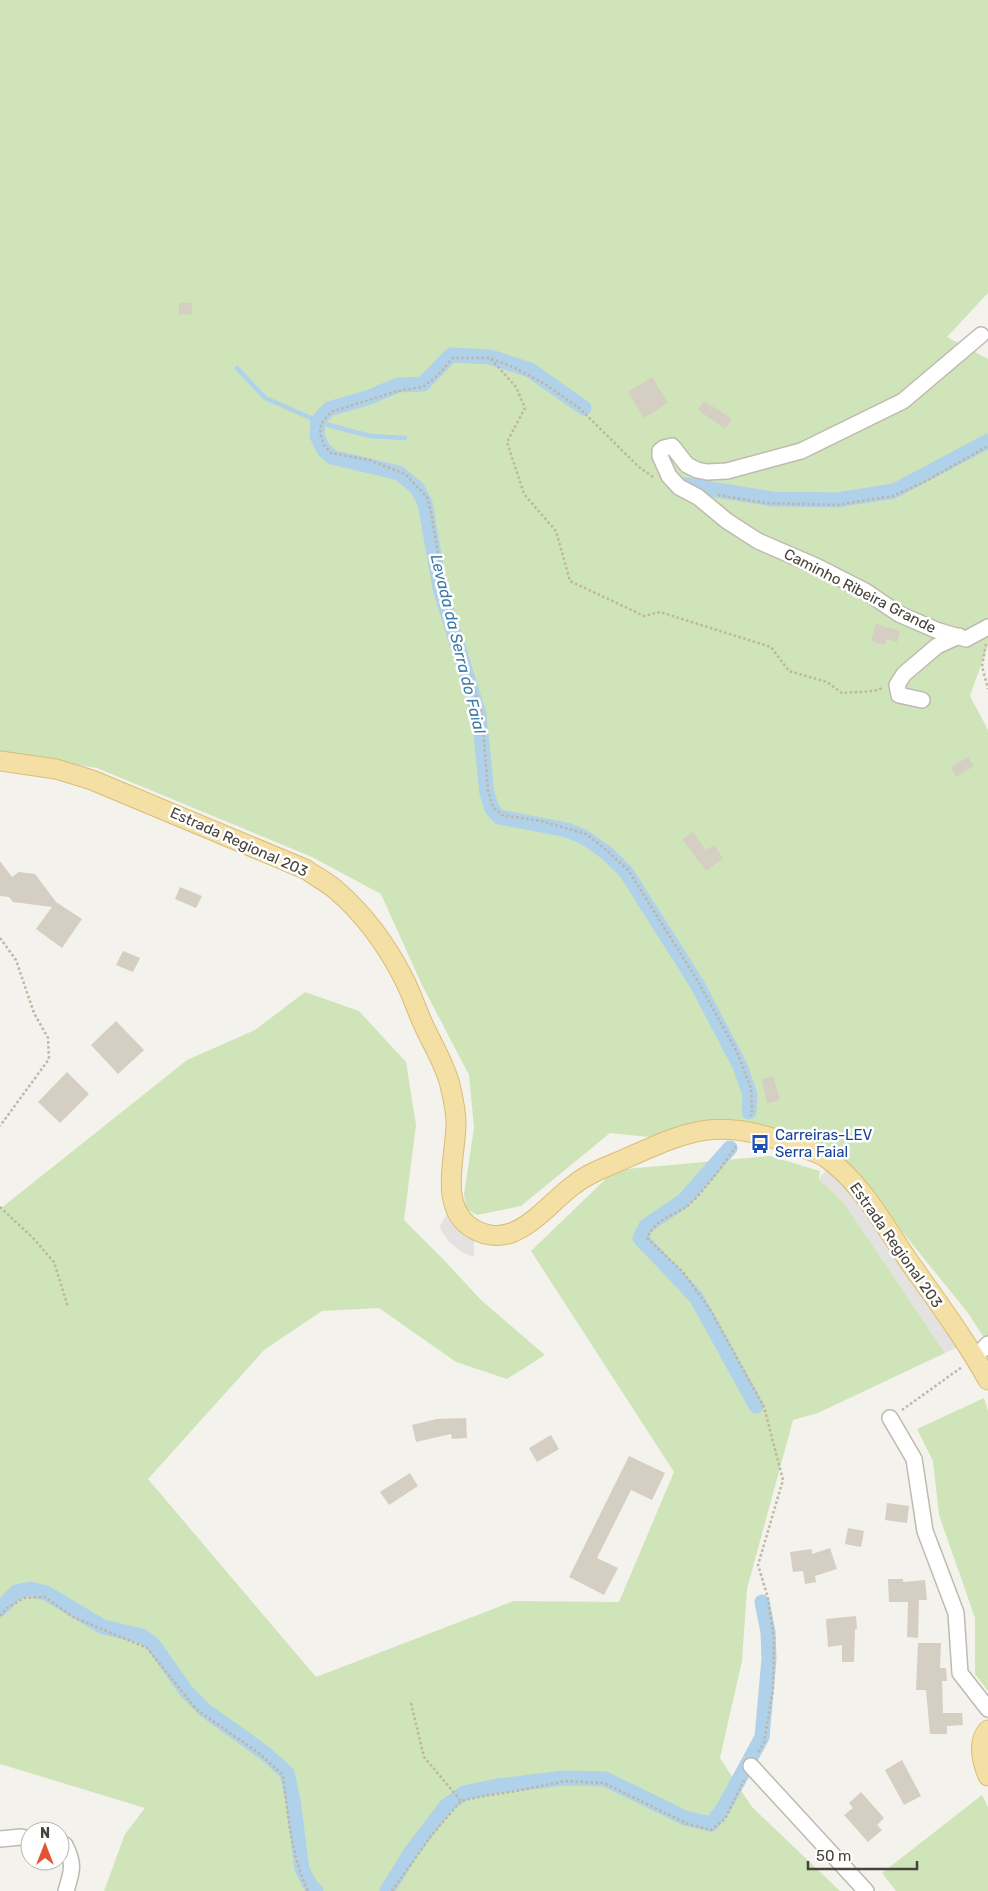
<svg xmlns="http://www.w3.org/2000/svg" width="988" height="1891" viewBox="0 0 988 1891" font-family="Rubik,sans-serif">
<style>
.green{fill:#d0e4b9}
.parking{fill:#e4e2e0}
.lines{fill:none;stroke-linecap:round;stroke-linejoin:round}
.stream{stroke:#afd1ea;stroke-width:4.5}
.canal{stroke:#afd1ea;stroke-width:15}
.building{fill:#d5cec2}
.minor-casing{stroke:#bfbaaf;stroke-width:18}
.major-casing{stroke:#d8bd76;stroke-width:21}
.path{stroke:#bfb5a2;stroke-width:2.5;stroke-dasharray:2.5 2.5;stroke-linecap:butt}
.minor{stroke:#fff;stroke-width:15}
.major{stroke:#f4dfa5;stroke-width:19}
.labels{text-anchor:middle;dominant-baseline:central;stroke-width:5;stroke-linejoin:round;paint-order:stroke}
.street-label{font-size:15px;fill:#48433a;stroke:#fff}
.transit-label{font-size:15px;fill:#164399;stroke:#fff;text-anchor:start}
.water-label{font-size:16px;font-style:italic;fill:#3d7aaa;stroke:#fff}
</style>
<rect width="100%" height="100%" fill="#f4f2ec"/>
<path class="green" d="M 0,0 L 988,0 L 988,293 L 947,337 L 988,359 L 988,645 L 970,696 L 988,730 L 988,1344 L 968,1313 L 841,1156 L 743,1128 L 668,1139 L 610,1133 L 521,1206 L 477,1215 L 466,1209 L 464,1194 L 474,1128 L 469,1075 L 421,983 L 381,894 L 312,857 L 97,768 L 0,753 Z
M 305,992 L 359,1011 L 406,1062 L 416,1125 L 404,1220 L 443,1259 L 481,1300 L 545,1355 L 507,1379 L 456,1362 L 379,1308 L 322,1311 L 264,1350 L 148,1479 L 316,1677 L 514,1601 L 619,1602 L 674,1472 L 531,1251 L 615,1170 L 770,1156 L 820,1171 L 819,1179 L 845,1204 L 945,1353 L 818,1413 L 793,1420 L 747,1589 L 742,1661 L 720,1758 L 752,1807 L 840,1891 L 104,1891 L 125,1834 L 145,1808 L 0,1764 L 0,1209 L 187,1060 L 255,1030 Z
M 984,1398 L 988,1411 L 988,1691 L 975,1674 L 975,1618 L 939,1515 L 933,1461 L 917,1429 Z
M 982,1795 L 988,1807 L 988,1891 L 896,1891 L 882,1873 Z"/>
<path class="parking" d="M 827,1168 L 857,1197 L 958,1347 L 945,1353 L 845,1204 L 819,1179 Z
M 447,1214 L 456,1228 L 466,1237 L 474,1240 L 474,1257 L 463,1253 L 450,1243 L 442,1232 L 440,1226 Z"/>
<g class="lines">
<path class="stream" d="M 237,368 L 265,398 L 311,418
M 328,425 L 370,436 L 405,438"/>
<path class="canal" d="M 584,408 L 530,370 L 490,357 L 451,355 L 423,384 L 398,385 L 370,397 L 329,409 L 318,421 L 317,436 L 324,450 L 332,457 L 399,473 L 417,488 L 425,503 L 440,588 L 479,715 L 487,793 L 492,809 L 499,817 L 567,830 L 584,837 L 608,854 L 626,872 L 697,984 L 740,1066 L 750,1095 L 749,1112
M 686,485 L 772,499 L 837,500 L 894,491 L 988,441
M 730,1148 L 683,1201 L 646,1226 L 640,1238 L 696,1297 L 756,1406
M 0,1609 L 16,1592 L 30,1589 L 46,1593 L 103,1627 L 142,1636 L 153,1644 L 186,1691 L 206,1711 L 266,1754 L 287,1773 L 293,1800 L 302,1869 L 310,1885 L 316,1891
M 387,1891 L 411,1852 L 446,1806 L 464,1793 L 497,1786 L 564,1778 L 605,1779 L 685,1818 L 711,1824 L 723,1809 L 762,1737 L 769,1659 L 768,1632 L 762,1602"/>
</g>
<path class="building" d="M 179,303 L 192,303 L 192,314 L 179,315 Z
M 652,377 L 668,403 L 644,418 L 628,392 Z
M 704,401 L 732,419 L 725,429 L 698,410 Z
M 876,624 L 900,631 L 897,642 L 886,639 L 885,645 L 871,641 Z
M 968,757 L 974,766 L 956,777 L 951,767 Z
M 693,832 L 706,850 L 714,845 L 723,858 L 706,871 L 682,839 Z
M 0,861 L 12,877 L 19,872 L 35,874 L 56,902 L 82,919 L 62,948 L 36,929 L 52,907 L 13,902 L 9,897 L 0,896 Z
M 180,887 L 202,896 L 196,908 L 175,899 Z
M 123,951 L 140,958 L 133,972 L 116,965 Z
M 116,1021 L 144,1050 L 118,1074 L 91,1045 Z
M 67,1072 L 89,1094 L 60,1123 L 38,1102 Z
M 773,1076 L 780,1100 L 767,1103 L 762,1079 Z
M 466,1418 L 467,1438 L 452,1439 L 451,1434 L 416,1442 L 412,1425 L 437,1419 Z
M 551,1435 L 559,1449 L 537,1462 L 529,1448 Z
M 629,1456 L 665,1473 L 652,1500 L 631,1490 L 597,1558 L 618,1568 L 604,1595 L 569,1577 Z
M 410,1473 L 418,1486 L 389,1505 L 380,1492 Z
M 887,1503 L 909,1506 L 907,1523 L 885,1520 Z
M 848,1528 L 864,1531 L 861,1547 L 845,1544 Z
M 830,1548 L 837,1569 L 815,1576 L 816,1582 L 805,1584 L 803,1571 L 793,1572 L 790,1552 L 812,1549 L 812,1554 Z
M 888,1579 L 903,1579 L 903,1582 L 925,1580 L 927,1600 L 919,1600 L 918,1638 L 907,1637 L 908,1602 L 889,1602 Z
M 856,1616 L 857,1629 L 855,1629 L 854,1662 L 842,1662 L 842,1645 L 828,1647 L 826,1619 Z
M 918,1643 L 941,1643 L 940,1668 L 946,1668 L 947,1681 L 942,1681 L 943,1713 L 962,1713 L 963,1725 L 947,1726 L 947,1734 L 930,1734 L 926,1690 L 916,1690 Z
M 902,1760 L 921,1796 L 904,1805 L 885,1770 Z
M 861,1792 L 884,1818 L 877,1825 L 882,1830 L 868,1842 L 844,1815 L 853,1808 L 849,1803 Z"/>
<g class="lines">
<g class="minor-casing">
<path id="minor" d="M 981,335 L 903,401 L 801,451 L 727,471 L 707,472 L 697,470 L 687,465 L 672,446 L 664,448 L 660,451 L 660,456 L 669,476 L 679,487 L 698,497 L 727,521 L 758,541 L 818,567 L 865,591 L 899,614 L 936,630 L 966,639 L 988,627
M 922,700 L 899,695 L 897,685 L 904,674 L 937,646 L 959,636
M 975,1357 L 988,1344
M 890,1418 L 914,1459 L 925,1531 L 956,1613 L 960,1673 L 988,1709
M 751,1766 L 866,1891
M 0,1839 L 21,1837 L 30,1839
M 60,1844 L 65,1845 C 75,1865 72,1871 66,1891"/>
</g>
<g class="major-casing">
<path id="major" d="M 0,761 L 56,769 L 92,780 L 305,869 C 315,876 327,882 336,890 C 365,915 388,947 405,981 C 412,995 417,1011 424,1026 C 433,1046 445,1064 450,1085 C 453,1098 456,1110 456,1123 C 456,1155 439,1204 469,1226 C 481,1235 497,1238 511,1233 C 535,1224 554,1199 575,1184 C 590,1172 611,1165 629,1157 C 692,1129 717,1119 785,1142 C 798,1146 813,1150 825,1157 C 862,1182 885,1227 910,1263 C 937,1301 965,1339 988,1380
M 988,1730 C 977,1742 982,1762 988,1776"/>
</g>
<path class="path" d="M 491,359 L 516,387 L 525,408 L 507,442 L 524,494 L 556,531 L 570,581 L 644,616 L 660,612 L 771,647 L 789,671 L 827,682 L 842,693 L 874,691 L 883,688
M 653,477 L 639,467 L 579,408 L 545,384 L 513,367 L 490,358 L 453,358 L 436,377 L 423,387 L 397,391 L 331,412 L 321,424 L 320,434 L 324,445 L 331,453 L 369,460 L 405,474 L 427,497 L 431,512 L 442,578 L 482,716 L 488,790 L 493,807 L 502,815 L 541,821 L 586,834 L 604,848 L 628,870 L 697,980 L 737,1052 L 751,1088 L 752,1111 L 750,1116
M 718,495 L 766,503 L 836,505 L 893,496 L 926,481 L 988,446
M 986,644 L 982,666 L 988,689
M 0,938 L 16,960 L 34,1013 L 48,1038 L 49,1059 L 0,1126
M 736,1146 C 728,1159 698,1199 686,1207 C 668,1219 658,1217 647,1238 L 683,1272 L 711,1311 L 764,1407 L 783,1480 L 758,1565 L 768,1598 L 774,1639 L 773,1690 L 764,1742 L 758,1753
M 0,1207 L 33,1238 L 54,1262 L 68,1307
M 902,1410 L 962,1367
M 0,1616 L 7,1608 L 24,1598 L 45,1597 L 73,1617 L 147,1648 L 196,1709 L 260,1754 L 283,1775 C 288,1815 291,1855 308,1891
M 411,1703 L 424,1757 L 461,1801
M 392,1891 L 431,1836 L 461,1801 L 484,1796 L 517,1791 L 565,1781 L 604,1783 L 688,1824 L 711,1830 L 725,1819 L 744,1780"/>
<use href="#minor" class="minor"/>
<use href="#major" class="major"/>
</g>
<defs>
<g id="bus-bare" transform="scale(1.5)"><path d="M-5-6H5V4H4V6H2V4H-2V6H-4V4H-5ZM-3.5-4V0h7V-4ZM-3.5 1.2v1.5H-2V1.2ZM2 1.2v1.5H3.5V1.2Z" fill="#1a4fb4" stroke="#fff" stroke-width="2.5" paint-order="stroke"/></g>
</defs>
<g fill-rule="evenodd">
<use href="#bus-bare" x="760" y="1144"/>
</g>
<g class="labels">
<g class="street-label">
<text transform="translate(860 591) rotate(27)">Caminho Ribeira Grande</text>
<text transform="translate(239 842) rotate(24)">Estrada Regional 203</text>
<text transform="translate(896 1245) rotate(55)">Estrada Regional 203</text>
</g>
<g class="transit-label">
<text x="775" y="1135">Carreiras-LEV<tspan x="775" dy="17">Serra Faial</tspan></text>
</g>
<g class="water-label">
<text transform="translate(458 644) rotate(76)">Levada da Serra do Faial</text>
</g>
</g>
<g transform="translate(45 1846)"><circle r="24" fill="#ffffff" stroke="#b6b4b0"/>
<path d="M0-4L9 19L0 12L-9 19Z" fill="#e45133"/>
<text y="-8" font-size="14" font-weight="bold" text-anchor="middle" fill="#48433a">N</text>
</g>
<path d="M808 1861v8h109v-8" fill="none" stroke="#48433a" stroke-width="2.5"/>
<text x="816" y="1861" font-size="15" fill="#48433a" stroke="#ffffff" stroke-width="4" paint-order="stroke">50 m</text>
</svg>
